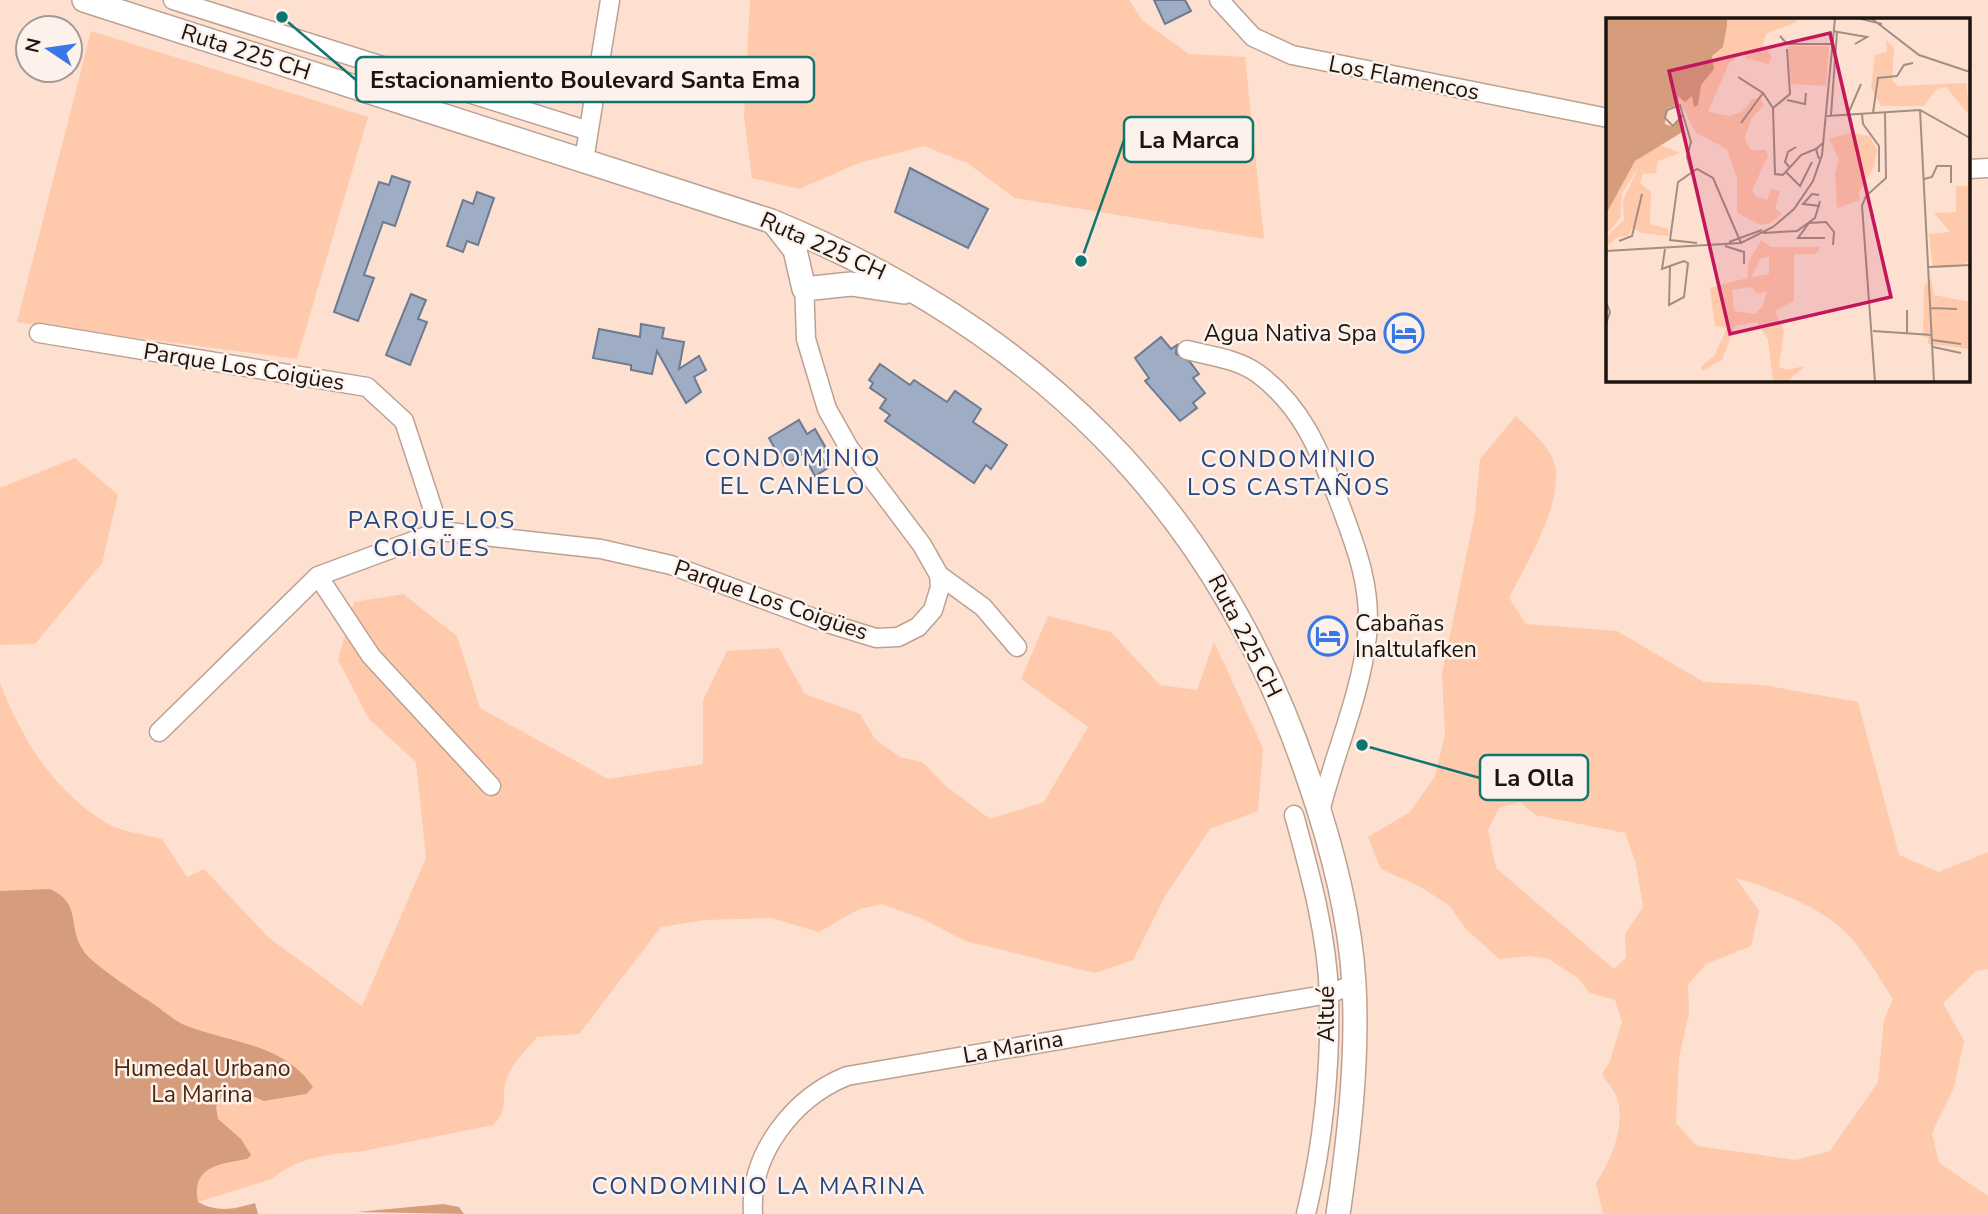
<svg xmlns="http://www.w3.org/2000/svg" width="1988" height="1214" viewBox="0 0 1988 1214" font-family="'Nunito Sans',sans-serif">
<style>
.green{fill:#ffc9ab;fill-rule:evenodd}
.water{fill:#d69d7d}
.building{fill:#9eacc4;stroke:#6d7b92;stroke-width:2}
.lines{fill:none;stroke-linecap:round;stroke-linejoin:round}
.minor-casing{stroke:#bca192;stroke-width:21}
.major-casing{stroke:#bca192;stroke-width:26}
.minor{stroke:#fff;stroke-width:18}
.major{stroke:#fff;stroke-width:23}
.labels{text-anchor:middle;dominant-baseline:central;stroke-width:5;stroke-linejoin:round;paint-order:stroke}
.street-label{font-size:23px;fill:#1d140e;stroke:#fdf1eb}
.poi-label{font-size:23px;fill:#1d140e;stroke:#fdf1eb;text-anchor:end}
.park-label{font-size:23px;fill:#4b250d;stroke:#fdf1eb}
.neighbourhood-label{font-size:24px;letter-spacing:2px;fill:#26477d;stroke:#fdf1eb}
.inset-road{fill:none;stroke:#a38e82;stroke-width:2}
.view{fill:#c2185b;fill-opacity:0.15;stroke:#c2185b;stroke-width:3.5}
.inset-edge{fill:none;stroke:#1d140e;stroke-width:3.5}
.leader{fill:none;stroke:#0f766e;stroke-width:2.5}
.callout-dot{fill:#0f766e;stroke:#fdf1eb;stroke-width:2.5}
.callout{fill:#fdf1eb;stroke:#0f766e;stroke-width:2.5}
.callout-label{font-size:24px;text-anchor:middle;font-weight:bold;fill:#1d140e}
</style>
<rect width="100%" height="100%" fill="#fde0d0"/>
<path class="green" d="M 750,0 L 1129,0 L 1143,21 L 1189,54 L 1245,57 L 1264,239 L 1015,198 L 967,163 L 924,146 L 859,163 L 799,189 L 752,178 L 744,117 Z
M 91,31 L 368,117 L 297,359 L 17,322 Z
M 1516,416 C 1530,430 1555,450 1556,472 C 1558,513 1527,562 1509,598 L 1526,624 L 1617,631 L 1704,682 L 1763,685 L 1858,702 L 1899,855 L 1939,872 L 1988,852 L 1988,969 L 1976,971 L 1943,1003 L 1964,1041 L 1954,1087 L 1932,1133 L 1939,1163 L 1988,1196 L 1988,1214 L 1603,1214 L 1596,1183 C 1611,1160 1626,1126 1617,1098 C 1614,1089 1606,1081 1602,1074 L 1610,1061 L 1622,1022 L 1615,1000 L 1590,993 L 1578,978 L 1549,959 L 1530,956 L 1499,959 L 1465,928 L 1450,906 L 1421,887 L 1381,869 L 1368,837 L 1410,812 L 1435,776 L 1445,734 L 1442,674 L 1475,513 L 1480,459 ZM 1520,802 L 1535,815 L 1625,833 L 1636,864 L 1643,907 L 1625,934 L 1626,958 L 1614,969 L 1496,868 L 1488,830 L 1499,808 ZM 1736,878 C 1767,887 1818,906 1842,929 C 1863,948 1877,975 1893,999 L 1884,1020 L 1878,1082 L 1830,1151 L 1795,1160 L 1697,1146 L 1676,1123 L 1679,1057 L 1689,1013 L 1688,985 L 1706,964 L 1751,946 L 1759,911 Z
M 75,458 L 118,495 L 102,563 L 35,644 L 0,645 L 0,488 Z
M 403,594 L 457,636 L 480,708 L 608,779 L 703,764 L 703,700 L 727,651 L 779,648 L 805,694 L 860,714 L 875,739 L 900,757 L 922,762 L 946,786 L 990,819 L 1044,802 L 1088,727 L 1021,679 L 1048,616 L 1111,632 L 1160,685 L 1197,690 L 1214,642 L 1263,748 L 1258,811 L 1210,829 L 1165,896 L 1133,960 L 1095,973 L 965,941 L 923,919 L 882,904 L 859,909 L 819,932 L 771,918 L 704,920 L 661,927 L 579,1034 L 537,1037 C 526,1050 509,1067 505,1084 C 502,1101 508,1112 493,1125 L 358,1152 C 330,1153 294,1159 272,1179 L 172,1210 L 0,999 L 0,683 C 22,739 52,789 105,822 C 120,832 145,834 162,839 L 187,877 L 204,869 L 269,938 L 362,1006 L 426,858 L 416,762 L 369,719 L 338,660 L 354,602 Z"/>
<path class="water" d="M 50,889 C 82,903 67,926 83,950 C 92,965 139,994 155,1005 C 165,1012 176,1022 187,1026 C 232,1043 284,1044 313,1087 L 306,1094 L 264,1101 L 245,1093 L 223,1094 L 216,1107 L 218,1119 L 241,1139 L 251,1155 L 247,1159 C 218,1164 191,1167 198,1202 C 218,1213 234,1209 255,1203 L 258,1214 L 0,1214 L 0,891 Z
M 443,1204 L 459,1207 L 464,1214 L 357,1212 Z"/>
<path class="building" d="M 1154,0 L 1185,0 L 1191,11 L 1165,24 Z
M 910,168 L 988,209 L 968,248 L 895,212 Z
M 392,176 L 410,182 L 395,226 L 383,222 L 364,275 L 374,278 L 358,321 L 334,312 L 379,182 L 389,185 Z
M 477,192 L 494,198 L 478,245 L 467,241 L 463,252 L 447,246 L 463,200 L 473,204 Z
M 411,294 L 426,300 L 418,319 L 427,322 L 410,365 L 386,355 Z
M 641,324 L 664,328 L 662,338 L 684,342 L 679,369 L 699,356 L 706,370 L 694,377 L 701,392 L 686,403 L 657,351 L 652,374 L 631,370 L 631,365 L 593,358 L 599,329 L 640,337 Z
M 1161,337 L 1171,349 L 1177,345 L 1176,354 L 1190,362 L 1199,374 L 1193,378 L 1205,393 L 1193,403 L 1197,408 L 1180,421 L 1145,381 L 1149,378 L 1135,358 Z
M 880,364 L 910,385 L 914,380 L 947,402 L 955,391 L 981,409 L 973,422 L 1007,445 L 991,469 L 986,465 L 974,483 L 885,421 L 890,415 L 880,408 L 886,399 L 870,388 L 873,383 L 869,380 Z
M 799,420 L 807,434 L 815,429 L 827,450 L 820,454 L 828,468 L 815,476 L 803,454 L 784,465 L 769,438 Z"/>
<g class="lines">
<g class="minor-casing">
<path id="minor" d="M 173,0 L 586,130
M 1219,0 L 1253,37 L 1292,55 L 1608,118
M 584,160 L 610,0
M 1969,169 L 1988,168
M 39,333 L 367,387 L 404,421 L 440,531
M 1187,350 C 1211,356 1237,359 1257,373 C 1304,407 1321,455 1341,507 C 1357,550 1372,589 1367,636 C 1361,695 1334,754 1320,812
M 939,575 L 983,607 L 1017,647
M 318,576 L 371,656 L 491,786
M 159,732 L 318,576 L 440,531 L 601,549 L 671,565 L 824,622 L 876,638 L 898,637 L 918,627 L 933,610 L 940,587 L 939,575 L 922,545 L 849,448 L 827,409 L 806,339 L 804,279
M 1294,815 C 1310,873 1327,934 1329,995 C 1331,1066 1323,1145 1306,1214
M 753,1214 C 749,1154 793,1098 847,1076 L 1329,994 L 1354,984"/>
</g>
<g class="major-casing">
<path id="major" d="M 84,0 L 771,221 C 1034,329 1216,505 1308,777 C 1331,843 1350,913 1354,984 C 1358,1060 1349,1139 1338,1214
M 774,223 L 795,250 L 804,289 L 851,284 L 904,292"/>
</g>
<use href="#minor" class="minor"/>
<use href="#major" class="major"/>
</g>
<defs>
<g id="hotel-ring" transform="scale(2.0125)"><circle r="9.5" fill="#fdf1eb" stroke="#3778e6" stroke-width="1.5"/><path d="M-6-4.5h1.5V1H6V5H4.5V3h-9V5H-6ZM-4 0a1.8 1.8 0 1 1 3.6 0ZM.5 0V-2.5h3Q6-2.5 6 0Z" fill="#3778e6"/></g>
</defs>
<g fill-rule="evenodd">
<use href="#hotel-ring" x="1404" y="333"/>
<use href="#hotel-ring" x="1328" y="636"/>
</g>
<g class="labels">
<g class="street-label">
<text transform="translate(246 52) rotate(18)">Ruta 225 CH</text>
<text transform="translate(1404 78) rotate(11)">Los Flamencos</text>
<text transform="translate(823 246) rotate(24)">Ruta 225 CH</text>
<text transform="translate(244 367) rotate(9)">Parque Los Coigües</text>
<text transform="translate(771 600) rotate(19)">Parque Los Coigües</text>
<text transform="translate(1245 636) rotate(63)">Ruta 225 CH</text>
<text transform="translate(1326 1014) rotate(-90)">Altué</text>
<text transform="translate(1013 1047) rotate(-10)">La Marina</text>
</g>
<g class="poi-label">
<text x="1377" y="333">Agua Nativa Spa</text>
<text x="1355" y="623" text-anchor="start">Cabañas<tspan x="1355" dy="26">Inaltulafken</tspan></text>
</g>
<g class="park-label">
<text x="202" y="1068">Humedal Urbano<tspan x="202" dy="26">La Marina</tspan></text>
</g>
<g class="neighbourhood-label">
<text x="793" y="458">CONDOMINIO<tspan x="793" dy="28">EL CANELO</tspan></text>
<text x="1289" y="459">CONDOMINIO<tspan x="1289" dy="28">LOS CASTAÑOS</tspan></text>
<text x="432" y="520">PARQUE LOS<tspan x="432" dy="28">COIGÜES</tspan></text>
<text x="759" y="1186">CONDOMINIO LA MARINA</text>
</g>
</g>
<g transform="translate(1606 18)">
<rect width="364" height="364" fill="#fde0d0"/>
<path d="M 121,0 L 187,0 L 191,4 L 160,16 L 157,27 L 166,39 L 162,46 L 140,40 L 138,34 L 123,45 L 102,94 L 123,98 L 136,94 L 147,80 L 155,81 L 158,87 L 145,101 L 139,120 L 144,132 L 160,132 L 162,138 L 146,172 L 150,178 L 161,182 L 165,171 L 174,173 L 169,190 L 176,196 L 164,205 L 155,207 L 131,195 L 131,160 L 121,131 L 90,115 L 69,75 L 95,41 L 117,29 ZM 280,22 L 288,30 L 286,62 L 292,68 L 360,65 L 364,98 L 340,69 L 330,71 L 318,88 L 275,88 L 265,70 L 269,37 L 281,34 ZM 182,28 L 223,28 L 220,68 L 185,66 ZM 246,115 L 264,118 L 271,132 L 268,149 L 253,174 L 254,182 L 231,190 L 229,156 L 233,142 L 223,120 ZM 53,126 L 74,135 L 52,143 L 50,155 L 37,156 L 34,165 L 45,174 L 44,206 L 62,211 L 63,218 L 35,215 L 26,209 L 22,218 L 12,219 L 0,229 L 0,219 L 18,202 L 17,183 L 32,150 L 16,175 L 14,200 L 0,217 L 0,163 ZM 350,168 L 364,168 L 363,243 L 353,249 L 327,250 L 323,216 L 344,214 L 328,195 L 350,194 ZM 155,222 L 165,229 L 215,229 L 209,236 L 188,236 L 188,283 L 169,293 L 178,313 L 173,349 L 180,352 L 199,348 L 181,364 L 167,364 L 162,322 L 151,304 L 129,308 L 116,342 L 96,353 L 95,349 L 108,338 L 121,310 L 109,308 L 104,270 L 141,260 L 143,243 ZM 163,239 L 163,256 L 145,259 L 155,240 ZM 145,269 L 152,276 L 161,273 L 157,288 L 149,296 L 128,293 L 126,272 ZM 325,260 L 328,277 L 364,284 L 364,331 L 322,326 L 322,320 L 317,318 L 318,269 Z" fill="#ffc9ab" fill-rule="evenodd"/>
<path d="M 0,0 L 121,0 L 121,8 L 117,29 L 106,38 L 108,51 L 95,67 L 92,87 L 88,89 L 86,78 L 79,84 L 72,78 L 73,86 L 60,91 L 59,106 L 68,109 L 74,100 L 78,113 L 29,143 L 0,196 Z" fill="#d69d7d"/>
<path class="inset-road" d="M 251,0 L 276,6M 265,0 L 313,37 L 364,54M 232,14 L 261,19 L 249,26M 174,18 L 181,26 L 227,26M 132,59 L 157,75 L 167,90 L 169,156 L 177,157 L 195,137 L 212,130M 181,82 L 199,86 L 200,75M 167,90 L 184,76 L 181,31M 314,92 L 328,364M 267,95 L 272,60 L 291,58 L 298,47 L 307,45M 242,96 L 255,66M 256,96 L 257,106 L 273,128 L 273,154M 77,97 L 67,108 L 59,100 L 61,92 L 74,87 L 85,124 L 81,139 L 85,153M 225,97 L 231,14 L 228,13M 221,98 L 314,92 L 364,120M 135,105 L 157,75M 213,141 L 210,131 L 218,124M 184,150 L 179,144 L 182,134 L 190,129M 180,154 L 194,168 L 206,144M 318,161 L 326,159 L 331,148 L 345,148 L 345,165M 213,177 L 206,176 L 197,186 L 214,188M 157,215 L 191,213 L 209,200 L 214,183M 219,220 L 192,220 L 203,205 L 220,204 L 228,214 L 227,227M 13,223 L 26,218 L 36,176M 123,224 L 156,212M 91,225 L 64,222 L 72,164 L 91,151 L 107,160 L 135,225M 119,228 L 138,234 L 138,246M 59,231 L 56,251 L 64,248 L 78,243 L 82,245 L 78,279 L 63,287 L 64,248M 0,233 L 135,225 L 167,209 L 188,191 L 207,163 L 216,137 L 229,0M 323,249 L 364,247M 0,284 L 4,294 L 0,306M 325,290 L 351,291M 301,292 L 301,315M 267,313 L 326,317M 326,322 L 355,326M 327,329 L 355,335M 269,364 L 256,188 L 260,178 L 280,160 L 279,94"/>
<path class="view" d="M 224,15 L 285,279 L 124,316 L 63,53 Z"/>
<rect width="364" height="364" class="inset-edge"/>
</g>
<path class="leader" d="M282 17L356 80M1081 261L1124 140M1362 745L1480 778"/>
<g class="callout-dot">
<circle cx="282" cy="17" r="7"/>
<circle cx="1081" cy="261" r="7"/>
<circle cx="1362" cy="745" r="7"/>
</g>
<g class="callout">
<rect x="356" y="57" width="458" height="45" rx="7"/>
<rect x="1124" y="117" width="129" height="45" rx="7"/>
<rect x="1480" y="755" width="108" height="45" rx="7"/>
</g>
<g class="callout-label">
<text x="585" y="88">Estacionamiento Boulevard Santa Ema</text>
<text x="1189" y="148">La Marca</text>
<text x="1534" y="786">La Olla</text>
</g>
<g transform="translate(49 49) rotate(283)"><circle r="33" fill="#fdf1eb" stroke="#a39993" stroke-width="2"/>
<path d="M0-5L12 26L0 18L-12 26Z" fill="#3778e6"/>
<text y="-10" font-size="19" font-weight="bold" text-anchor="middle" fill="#1d140e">N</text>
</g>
</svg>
